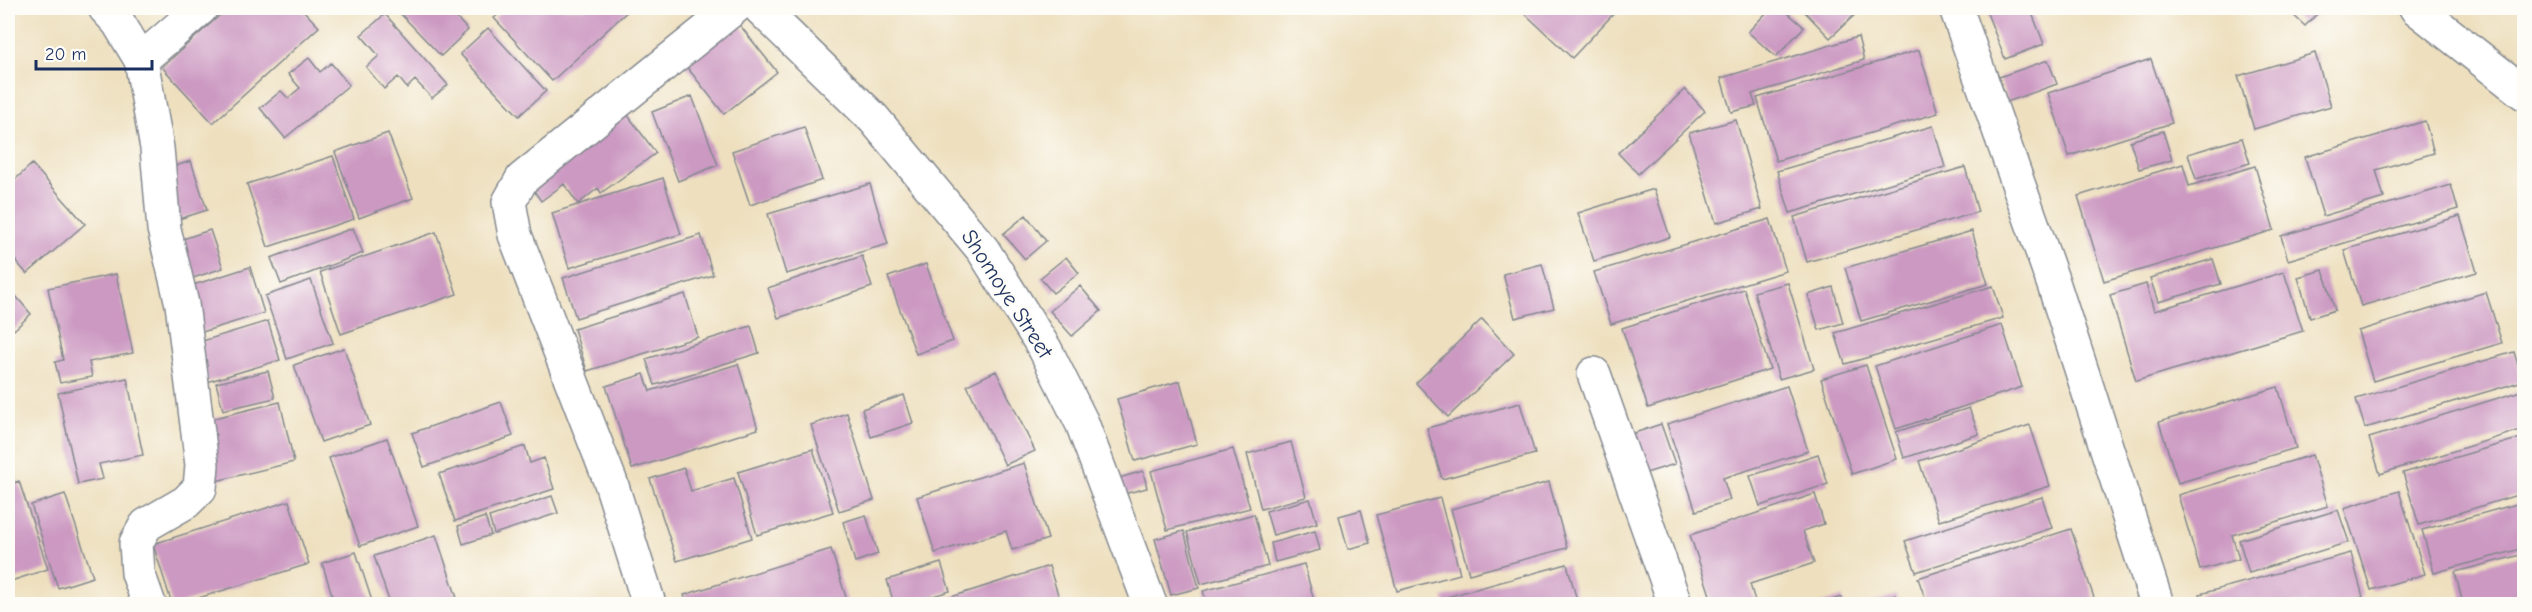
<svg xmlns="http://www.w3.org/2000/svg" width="2532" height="612" viewBox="0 0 2532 612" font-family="'Comic Neue',sans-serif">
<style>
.building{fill:#cc99c2}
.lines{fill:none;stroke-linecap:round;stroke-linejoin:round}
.street-casing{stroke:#84888e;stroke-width:36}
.street{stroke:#fff;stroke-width:33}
.labels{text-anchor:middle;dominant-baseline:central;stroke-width:4.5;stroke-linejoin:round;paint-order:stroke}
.street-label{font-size:22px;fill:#1b2f5e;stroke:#fdfcf7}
</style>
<rect width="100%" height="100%" fill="#fdfcf7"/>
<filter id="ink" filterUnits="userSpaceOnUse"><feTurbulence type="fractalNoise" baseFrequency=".0167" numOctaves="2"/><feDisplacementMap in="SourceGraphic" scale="12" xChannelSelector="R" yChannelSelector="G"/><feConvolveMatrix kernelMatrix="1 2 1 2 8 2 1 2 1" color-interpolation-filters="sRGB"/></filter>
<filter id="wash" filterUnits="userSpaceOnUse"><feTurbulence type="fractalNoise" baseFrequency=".008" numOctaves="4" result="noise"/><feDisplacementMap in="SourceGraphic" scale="24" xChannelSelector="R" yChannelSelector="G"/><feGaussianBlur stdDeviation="1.35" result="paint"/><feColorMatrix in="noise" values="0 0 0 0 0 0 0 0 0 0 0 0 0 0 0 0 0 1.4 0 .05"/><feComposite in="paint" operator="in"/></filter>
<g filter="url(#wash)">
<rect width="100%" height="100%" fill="#eee0bf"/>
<g id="blocks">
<path class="building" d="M 228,8 L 301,8 L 319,27 L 213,123 L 162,67 Z
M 395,8 L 447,8 L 468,30 L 441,56 Z
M 506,8 L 631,8 L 552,81 L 494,18 Z
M 1519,8 L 1619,8 L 1572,58 Z
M 1771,8 L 1782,8 L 1804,27 L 1776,57 L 1748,32 Z
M 1801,8 L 1862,8 L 1830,38 Z
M 1985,8 L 2030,8 L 2044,44 L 2005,59 Z
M 2292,8 L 2323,8 L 2305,26 L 2289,11 Z
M 385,14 L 448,85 L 432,98 L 415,80 L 407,88 L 398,77 L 384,89 L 366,67 L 379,56 L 361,35 Z
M 731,14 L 777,72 L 724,114 L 679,57 Z
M 488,28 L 546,91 L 519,116 L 460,54 Z
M 1858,37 L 1864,60 L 1752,94 L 1756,106 L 1731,112 L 1721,78 Z
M 1919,50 L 1938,113 L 1776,161 L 1757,98 Z
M 2315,53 L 2331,106 L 2254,129 L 2238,76 Z
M 309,58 L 320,72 L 331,63 L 349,85 L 285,138 L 260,108 L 281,91 L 288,98 L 300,88 L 288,74 Z
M 2151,59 L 2172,123 L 2069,156 L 2048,93 Z
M 2048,60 L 2057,84 L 2007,102 L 1999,77 Z
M 1685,89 L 1705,111 L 1638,174 L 1618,153 Z
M 692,96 L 718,165 L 678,181 L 652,112 Z
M 624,110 L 656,153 L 601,193 L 598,188 L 578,204 L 564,184 L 541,201 L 528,182 Z
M 1736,120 L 1762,209 L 1716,223 L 1689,133 Z
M 2425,121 L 2434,153 L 2376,170 L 2384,198 L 2323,216 L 2305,157 Z
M 1933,126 L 1945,167 L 1790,213 L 1777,171 Z
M 804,127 L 822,180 L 750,205 L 732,151 Z
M 2163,131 L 2172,160 L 2139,169 L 2130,141 Z
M 388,133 L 413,198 L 359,218 L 335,152 Z
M 2242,138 L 2250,163 L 2196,179 L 2188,154 Z
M 333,156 L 354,219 L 268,247 L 247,184 Z
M 191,161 L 207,210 L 179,219 L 163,170 Z
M 32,164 L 85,224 L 27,274 L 8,252 L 8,186 Z
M 2183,164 L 2189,186 L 2255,166 L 2274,230 L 2104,281 L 2078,196 Z
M 1965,167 L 1978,212 L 1807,262 L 1794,217 Z
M 663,178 L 681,234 L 569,268 L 552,213 Z
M 870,184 L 888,244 L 786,274 L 768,214 Z
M 2451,185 L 2458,209 L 2288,260 L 2281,236 Z
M 1654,189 L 1670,237 L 1594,261 L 1578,213 Z
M 1026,215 L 1046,241 L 1025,259 L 1003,234 Z
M 2460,216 L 2477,272 L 2361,306 L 2344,250 Z
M 1770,219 L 1786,271 L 1611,324 L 1594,272 Z
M 353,228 L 363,253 L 281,284 L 271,258 Z
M 210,230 L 223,268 L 184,281 L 171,243 Z
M 1972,231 L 1988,284 L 1861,321 L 1845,268 Z
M 436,232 L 457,294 L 341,334 L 320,272 Z
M 701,235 L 713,275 L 576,318 L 563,278 Z
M 862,256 L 872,287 L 778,318 L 768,288 Z
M 1066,257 L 1079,273 L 1053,293 L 1040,278 Z
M 2213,259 L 2221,284 L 2158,302 L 2150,278 Z
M 926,264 L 953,341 L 916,354 L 888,277 Z
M 1542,264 L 1554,308 L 1515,318 L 1503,274 Z
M 250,267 L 264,313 L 202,332 L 187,287 Z
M 2323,270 L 2335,310 L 2310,318 L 2298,277 Z
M 2284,272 L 2303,331 L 2136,381 L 2110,295 L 2146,284 L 2154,311 Z
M 116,274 L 133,353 L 89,362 L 92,377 L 60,383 L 55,362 L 63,360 L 48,288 Z
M 311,280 L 333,343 L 287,359 L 265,296 Z
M 1788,283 L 1814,369 L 1779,379 L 1754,292 Z
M 1080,286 L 1101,311 L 1072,336 L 1050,311 Z
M 1993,286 L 2003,318 L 1845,364 L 1835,333 Z
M 1833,287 L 1843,323 L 1819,330 L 1808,295 Z
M 1744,289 L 1770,369 L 1648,408 L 1622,328 Z
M 2486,292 L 2502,343 L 2373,381 L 2358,331 Z
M 685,294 L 698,337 L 587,371 L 574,329 Z
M 15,295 L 31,314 L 14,330 L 8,323 L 8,302 Z
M 1482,319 L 1514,354 L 1448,417 L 1416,383 Z
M 268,321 L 280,360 L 207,382 L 196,343 Z
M 2002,325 L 2022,387 L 1896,429 L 1875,366 Z
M 751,326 L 759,353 L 655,385 L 646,359 Z
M 344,348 L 370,425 L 321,442 L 294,365 Z
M 2514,352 L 2523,381 L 2365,428 L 2356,399 Z
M 738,364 L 758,429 L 632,469 L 606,386 L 644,374 L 650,391 Z
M 1866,365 L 1897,459 L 1852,474 L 1821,379 Z
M 268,371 L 275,398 L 223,410 L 216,383 Z
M 996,371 L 1035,451 L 1005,465 L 967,385 Z
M 127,378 L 143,455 L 99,464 L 103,479 L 78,484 L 58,393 Z
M 1180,381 L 1197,444 L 1135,461 L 1117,399 Z
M 1787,386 L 1808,451 L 1723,478 L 1730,500 L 1696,511 L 1667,424 Z
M 2278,387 L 2296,448 L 2178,483 L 2159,422 Z
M 2524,390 L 2524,429 L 2380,474 L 2369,438 Z
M 904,395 L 913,423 L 871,437 L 862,409 Z
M 280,402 L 294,462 L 216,481 L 202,421 Z
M 501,402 L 513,436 L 424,467 L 412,433 Z
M 1520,403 L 1535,454 L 1442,479 L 1427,428 Z
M 1969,408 L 1979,434 L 1904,458 L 1896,432 Z
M 847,413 L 874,500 L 839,511 L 811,425 Z
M 1661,424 L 1675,464 L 1633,477 L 1620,438 Z
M 2030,425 L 2050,486 L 1939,521 L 1919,461 Z
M 2524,437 L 2524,493 L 2419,525 L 2403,473 Z
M 387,438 L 418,526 L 360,546 L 329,458 Z
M 1291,442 L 1306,497 L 1261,509 L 1247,454 Z
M 525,446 L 530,463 L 544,458 L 554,489 L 455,521 L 439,474 Z
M 813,449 L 833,512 L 757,535 L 738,472 Z
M 1233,449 L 1250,508 L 1167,530 L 1151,471 Z
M 1818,454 L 1828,484 L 1760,506 L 1750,476 Z
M 2312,455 L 2328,506 L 2232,535 L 2239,559 L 2200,570 L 2178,495 Z
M 1024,463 L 1048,539 L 1012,550 L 1006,531 L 935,553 L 917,497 Z
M 684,468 L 691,491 L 734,478 L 752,538 L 677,561 L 650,479 Z
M 1143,471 L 1147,488 L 1116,496 L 1112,480 Z
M 19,481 L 48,569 L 11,581 L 8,571 L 8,485 Z
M 1549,482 L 1567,548 L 1469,574 L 1451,509 Z
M 2399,491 L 2425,574 L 2371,590 L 2344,508 Z
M 65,494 L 93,577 L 58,588 L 31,505 Z
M 1815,494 L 1824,524 L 1803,531 L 1814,563 L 1750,584 L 1755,601 L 1744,604 L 1713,604 L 1690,535 Z
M 552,496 L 558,513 L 494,534 L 489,517 Z
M 2042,497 L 2052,528 L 1916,572 L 1905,541 Z
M 1440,498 L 1460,574 L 1397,591 L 1376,515 Z
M 1310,499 L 1317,523 L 1273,535 L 1266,511 Z
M 289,501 L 309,564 L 179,604 L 172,604 L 153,544 Z
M 2524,502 L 2524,548 L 2434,573 L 2422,530 Z
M 1361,510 L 1370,543 L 1348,549 L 1339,516 Z
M 2338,510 L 2349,542 L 2249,573 L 2239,540 Z
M 1254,514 L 1268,566 L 1201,584 L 1187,532 Z
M 866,515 L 878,554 L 855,562 L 843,522 Z
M 485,517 L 491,535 L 463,544 L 458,526 Z
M 2071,529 L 2096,604 L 1927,604 L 1918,578 Z
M 1184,531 L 1199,588 L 1171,595 L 1155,539 Z
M 1315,531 L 1320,550 L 1275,562 L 1271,543 Z
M 436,535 L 459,604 L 390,604 L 374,556 Z
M 831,549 L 848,604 L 687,604 L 684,595 Z
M 356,552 L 373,604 L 335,604 L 322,563 Z
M 2351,553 L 2363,597 L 2337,604 L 2203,604 L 2200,594 Z
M 2524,554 L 2524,597 L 2495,604 L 2463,604 L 2455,572 Z
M 941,563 L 950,591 L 906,604 L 894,604 L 887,580 Z
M 1304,564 L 1315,604 L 1207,604 L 1203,591 Z
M 1567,564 L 1578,604 L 1445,604 L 1443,598 Z
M 1049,566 L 1061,604 L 929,604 Z
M 1896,595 L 1899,604 L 1869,604 Z
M 1842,597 L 1844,604 L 1819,604 Z"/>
</g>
</g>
<g filter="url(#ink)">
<use href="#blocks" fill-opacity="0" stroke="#84888e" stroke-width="1.5"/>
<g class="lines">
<g class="street-casing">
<path id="street" d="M 105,8 L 118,22 L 141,60 L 157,148 L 164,229 L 182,304 L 202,465 L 200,488 L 186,502 L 146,525 L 136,543 L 138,573 L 149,604
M 760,8 L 874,119 L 983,250 L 1045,349 L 1082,423 L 1150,604
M 1956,8 L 2054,285 L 2157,604
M 2416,8 L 2524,93
M 141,60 L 201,8
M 1594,374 L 1675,604
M 649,604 L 611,483 L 515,235 L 509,202 L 522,179 L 734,8"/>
</g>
<use href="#street" class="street"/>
</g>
</g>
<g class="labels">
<g class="street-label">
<text transform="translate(1007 294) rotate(57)">Shomoye Street</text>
</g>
</g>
<rect width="2532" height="612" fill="none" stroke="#fdfcf7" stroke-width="30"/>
<path d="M36 60v9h116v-9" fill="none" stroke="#1b2f5e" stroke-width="3"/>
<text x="45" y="60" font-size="18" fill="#1b2f5e" stroke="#fdfcf7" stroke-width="4.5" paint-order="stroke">20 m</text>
</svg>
